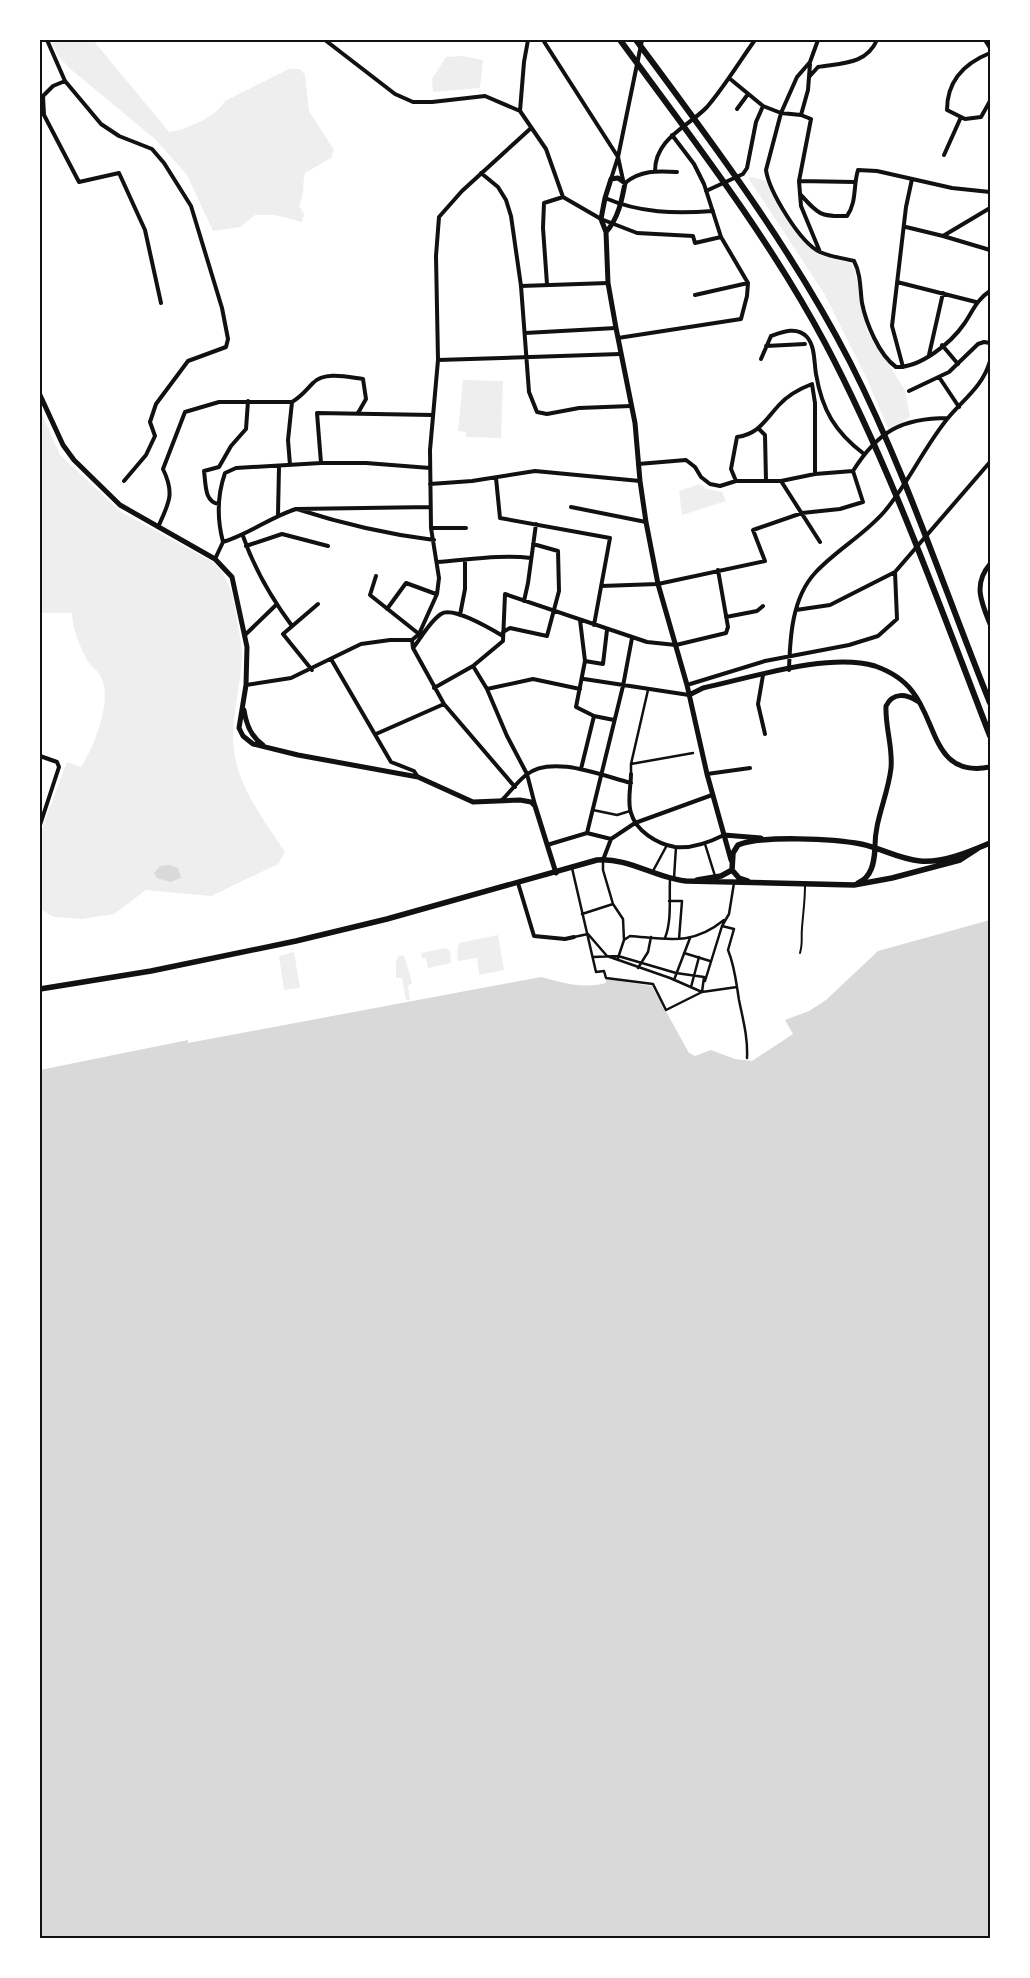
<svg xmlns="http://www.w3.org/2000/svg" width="1030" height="1978" viewBox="0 0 1030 1978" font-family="Montserrat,sans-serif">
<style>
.green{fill:#eee}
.water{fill:#d9d9d9}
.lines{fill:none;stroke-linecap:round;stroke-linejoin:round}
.service{stroke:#111;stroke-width:2}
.pedestrian{stroke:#111;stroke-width:2.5}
.minor{stroke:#111;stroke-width:4}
.secondary{stroke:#111;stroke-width:5}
.primary{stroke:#111;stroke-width:5.5}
.motorway{stroke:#111;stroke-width:6}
.neatline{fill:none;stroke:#111;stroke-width:2}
</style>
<rect width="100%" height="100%" fill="#fff"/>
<path class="green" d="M 51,40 L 93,40 L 169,132 C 186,130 217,116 225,101 L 289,69 L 300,69 L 305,75 L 309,111 L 334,150 L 331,158 L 305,173 C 302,185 305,194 299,206 L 304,214 L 302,222 L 275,215 L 255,215 L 240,227 L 213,231 L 187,175 L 155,139 L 69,68 L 57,54 Z
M 463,56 L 483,60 L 480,88 L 433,92 L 432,79 L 446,57 Z
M 751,177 L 766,181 C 776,202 798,240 818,253 C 827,259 841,260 851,263 L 855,271 L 867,331 L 905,390 L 910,417 L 889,431 L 867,379 L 825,295 L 749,179 Z
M 463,380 L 503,381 L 501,438 L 466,437 L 466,432 L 458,431 Z
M 40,409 L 60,455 L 121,512 L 211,561 C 228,575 233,593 236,614 C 238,628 242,642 242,656 C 241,687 230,720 234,751 C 239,788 265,822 285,852 L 278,864 L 211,896 L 146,890 L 114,914 L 82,919 L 54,917 L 40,909 L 40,834 L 67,762 L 81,767 C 94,747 114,699 100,675 C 98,671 93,668 90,664 C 81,651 72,628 72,613 L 40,613 Z
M 700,484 L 706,489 L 722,492 L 726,501 L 682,515 L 679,491 Z
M 498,935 L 504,970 L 479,975 L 477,958 L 458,961 L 457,950 L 459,943 Z
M 446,948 L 450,951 L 451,963 L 428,968 L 426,958 L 422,958 L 421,953 Z
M 294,952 L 300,988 L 284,990 L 279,956 Z
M 403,955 L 405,958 L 412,983 L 408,986 L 410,1000 L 406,1000 L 402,978 L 396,978 L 396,962 L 398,956 Z"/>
<path class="water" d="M 170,865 L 178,868 L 181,878 L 170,882 L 157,878 L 154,873 L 160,866 Z
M 990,920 L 990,1938 L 40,1938 L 40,1070 L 188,1040 L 188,1043 L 541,977 C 563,983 583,989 606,983 L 606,979 L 652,986 L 689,1053 L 695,1056 L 711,1050 L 735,1059 L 752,1061 L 793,1034 L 785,1020 L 809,1011 L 826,1000 L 878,951 Z"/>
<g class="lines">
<path class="service" d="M 800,953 C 803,943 801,937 802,928 C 803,914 805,901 805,886"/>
<path class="pedestrian" d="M 631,764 L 693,753
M 631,774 L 631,764 L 648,690
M 593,810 L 617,815 L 630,811
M 705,844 L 715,876
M 603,861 L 603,870 L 613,904 L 623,919 L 624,940 L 618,958
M 572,868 L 596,972 L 604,971 L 606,978 L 653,984 L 666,1010 L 702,992 L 704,977 L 676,973 L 618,956 L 593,957
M 653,871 L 667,845
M 674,878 L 676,847
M 669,901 L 682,901 L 679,939
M 582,914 L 613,904
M 722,926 L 734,929 L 728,950 C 735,967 736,982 739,1000 C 743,1020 748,1037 747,1058
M 574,937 L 588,934 L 607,956 L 670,978 L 702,992
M 665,938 C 672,920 669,899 670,879
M 624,940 L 630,936 C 668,939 692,946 724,920
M 684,953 L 710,961
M 638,968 L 648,952 L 651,937
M 674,980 L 690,938
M 705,981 L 722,926 L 729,914 L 734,883
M 691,987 L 699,957
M 702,992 L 737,987"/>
<path class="minor" d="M 47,40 L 65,81 L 101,124 L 119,136 L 152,149 L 164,163 L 191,206 L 222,308 L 228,339 L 226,347 L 188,361 L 156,404 L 150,422 L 155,436 L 146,455 L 124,481
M 325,40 L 395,94 L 413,102 L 432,102 L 485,96 L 520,111
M 543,40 L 618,157 L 623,180
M 818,40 L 810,62 L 797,77 L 781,113 L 766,170 C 769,191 800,243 820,252 C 831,257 843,258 854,261 C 861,274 860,289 862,303 C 866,323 879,355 896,367 C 920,368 951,343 964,324 C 973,311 976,300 990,291
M 985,40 L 990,48
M 990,53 C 965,63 947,81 947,110 L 965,119 L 981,117 L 990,101
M 810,64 L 808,90 L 801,115 L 811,119 L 799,181 L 801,206 L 820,252
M 809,77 L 818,67 C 841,63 866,65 877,40
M 729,78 L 763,106
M 65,81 L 53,86 L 43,96 L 44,115 L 79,182 L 119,173 L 145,230 L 161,303
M 737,109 L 748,94
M 520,111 L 546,149 L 563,197 L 601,219 L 637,233 L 693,236 L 695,243 L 721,237
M 520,111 L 524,62 L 528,40
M 944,155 L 961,117
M 655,171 C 655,138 688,127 707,107 C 725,86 739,62 755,40
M 481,173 L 498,187 L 506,200 L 511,216 L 521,286 L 529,392 L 537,412 L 547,414 L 579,408 L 631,406
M 611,179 L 618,157 L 642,40
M 799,181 L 855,182
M 625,183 C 641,170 657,171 677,172
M 706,191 L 743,174 L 747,168 L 756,122 L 763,106 L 781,113 L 801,115
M 800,194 C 818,214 820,217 847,216 C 857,202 853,186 858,170 L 877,171 L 952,188 L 990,192
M 605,198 C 640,213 675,214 713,211
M 906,227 L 943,236 L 990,208
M 943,236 L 990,250
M 897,282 L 976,302
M 547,284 L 543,228 L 544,203 L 563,197
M 521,286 L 608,283
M 695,295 L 748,283
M 525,333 L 616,328
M 618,338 L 741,319 L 747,296 L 748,283 L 721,237 L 704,184 L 694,164 L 672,135
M 942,345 L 958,364
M 766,346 L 805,344
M 929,355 L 943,293
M 761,359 L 771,336 C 782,332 797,326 807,337 C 815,346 814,362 816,374 C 822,410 835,432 864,454
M 438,360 L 620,354
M 903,367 L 892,326 L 906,207 L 912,179
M 939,377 L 959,407
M 909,391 L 949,372 L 978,344 L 984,342 L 990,343
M 759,429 L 765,435 L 766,481
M 321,463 L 317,413 L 433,415
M 638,464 L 686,460 L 695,467 L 701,477 L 710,484 L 720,486 L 736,481 L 781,481 L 815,474 L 853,471 C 878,431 902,418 948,418
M 290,465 L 288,440 L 292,402
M 496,478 L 500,518 L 610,538 L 594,625
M 736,481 L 731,469 L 737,437 C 759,434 765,420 779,405 C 788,395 799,389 812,384 L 815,403 L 815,474
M 781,481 L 820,542
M 430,484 L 472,481 L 535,471 L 640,481
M 219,504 C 204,502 206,484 204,471 L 219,467 L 231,446 L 246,429 L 248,401
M 571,507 L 646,522
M 297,509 C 343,524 386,534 434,540
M 278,515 L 279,467
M 158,527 C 169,503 175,494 163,469 L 185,412 L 219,402 L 292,402 C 302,396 305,391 313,383 C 324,371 348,377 363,379 L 366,399 L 358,413
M 431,528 L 466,528
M 243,536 C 254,568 272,599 292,626
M 223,542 C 250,534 270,517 296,509 L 431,507
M 246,546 L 282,534 L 328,546
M 215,559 L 223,542 C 217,519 217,496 225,473 L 236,468 L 321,463 L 366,463 L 430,468
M 437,562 C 467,560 502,554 531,558
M 376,576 L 370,595 L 419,634
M 601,586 L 658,584 L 765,561 L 753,530 L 802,513 L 840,509 L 863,502 L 853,471
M 524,601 L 528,583 L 536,524
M 387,609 L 406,583 L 436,594
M 796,610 L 830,605 L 895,572 L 990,462
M 460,615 L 465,589 L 465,560
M 726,617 L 757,611 L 763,606
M 580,620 L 585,661 L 576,707 L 594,716 L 614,720
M 503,632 L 510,628 L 547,636 L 559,591 L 558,551 L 533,544
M 245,635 L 276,605
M 413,648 C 421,638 430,621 441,614 C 453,606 491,629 503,636
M 331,659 L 391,762 L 414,771 L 418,777
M 585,661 L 603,664 L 607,630
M 473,666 L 487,689 L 507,736 L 527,774 L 535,805
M 312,670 L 283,634 L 318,604
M 789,670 C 790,637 792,598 815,573 C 836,550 863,536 884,512 C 908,484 924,447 948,418 C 964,399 983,386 990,361
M 763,675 L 758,704 L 765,734
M 584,679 L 689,695
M 246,685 L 291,678 L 361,644 L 390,640 L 412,640
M 687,685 L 765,661 L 849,645 L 878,636 L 897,619 L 895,572
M 434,688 L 473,666 L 503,641 L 505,594 L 647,642 L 676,645 L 726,633 L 728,627 L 718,570
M 487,689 L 533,679 L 580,689
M 376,734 L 444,704
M 40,756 L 57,762 L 59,767 L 40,825
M 581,769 L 594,716
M 631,774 C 631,786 627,801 631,813 C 636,831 657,844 675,847 C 692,849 710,842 724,835
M 707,774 L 750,768
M 515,787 L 444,704 L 413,648 L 412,640 L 419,634 L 437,594 L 439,578 L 431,528 L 430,450 L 438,360 L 436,256 L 439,217 L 462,191 L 530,129
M 502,800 C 510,792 517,782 526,775 C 551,754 603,776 631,783
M 587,833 L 623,686 L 632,638
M 547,845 L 587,833 L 611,839
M 603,860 L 611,839 L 635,823 L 712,795
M 518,883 L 534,936 L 565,939 L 574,937"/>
<path class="secondary" d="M 606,232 C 618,219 622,200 625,183 L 618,178 L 611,179 L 605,198 L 601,219 L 606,232 L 608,283 L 616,328 L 635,423 L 640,481 L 646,522 L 658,584 L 687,685 L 707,774 L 731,860
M 40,395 L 63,445 L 74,460 L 120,505 L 215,559 L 232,577 L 247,647 L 246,685 L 239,728 L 243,736 L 253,744 L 298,755 L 418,777 L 473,802 L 520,800 L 531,802 L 535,806 L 556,873
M 990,564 C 973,584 981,602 990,624
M 689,695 L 703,688 C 750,678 829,652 875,666 C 889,671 903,679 912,691 C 938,723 933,778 990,767
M 244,710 C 246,724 251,737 263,745
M 724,835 L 761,838
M 875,849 C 874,821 888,796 891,768 C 893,747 885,727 886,706 C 893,692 906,694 917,701"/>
<path class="primary" d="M 732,870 L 733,853 L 738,845 C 761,835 835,839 861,844 C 881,848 899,859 920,861 C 943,863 969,852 990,843
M 732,870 L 739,878 L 748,881
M 697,880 L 721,876 L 732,870
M 858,883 C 872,877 874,862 875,849
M 40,989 L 151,971 L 296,941 L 387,919 L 597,860 C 627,857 656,878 686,881 L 854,885 L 892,878 L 960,860 L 977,849"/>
<path class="motorway" d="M 620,40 C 692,138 768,236 825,343 C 891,468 939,604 990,736
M 636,40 C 713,144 791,247 850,362 C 906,472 944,589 990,703"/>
</g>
<rect width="1030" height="1978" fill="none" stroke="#ffffff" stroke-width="82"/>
<rect x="41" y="41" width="948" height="1896" class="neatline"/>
</svg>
